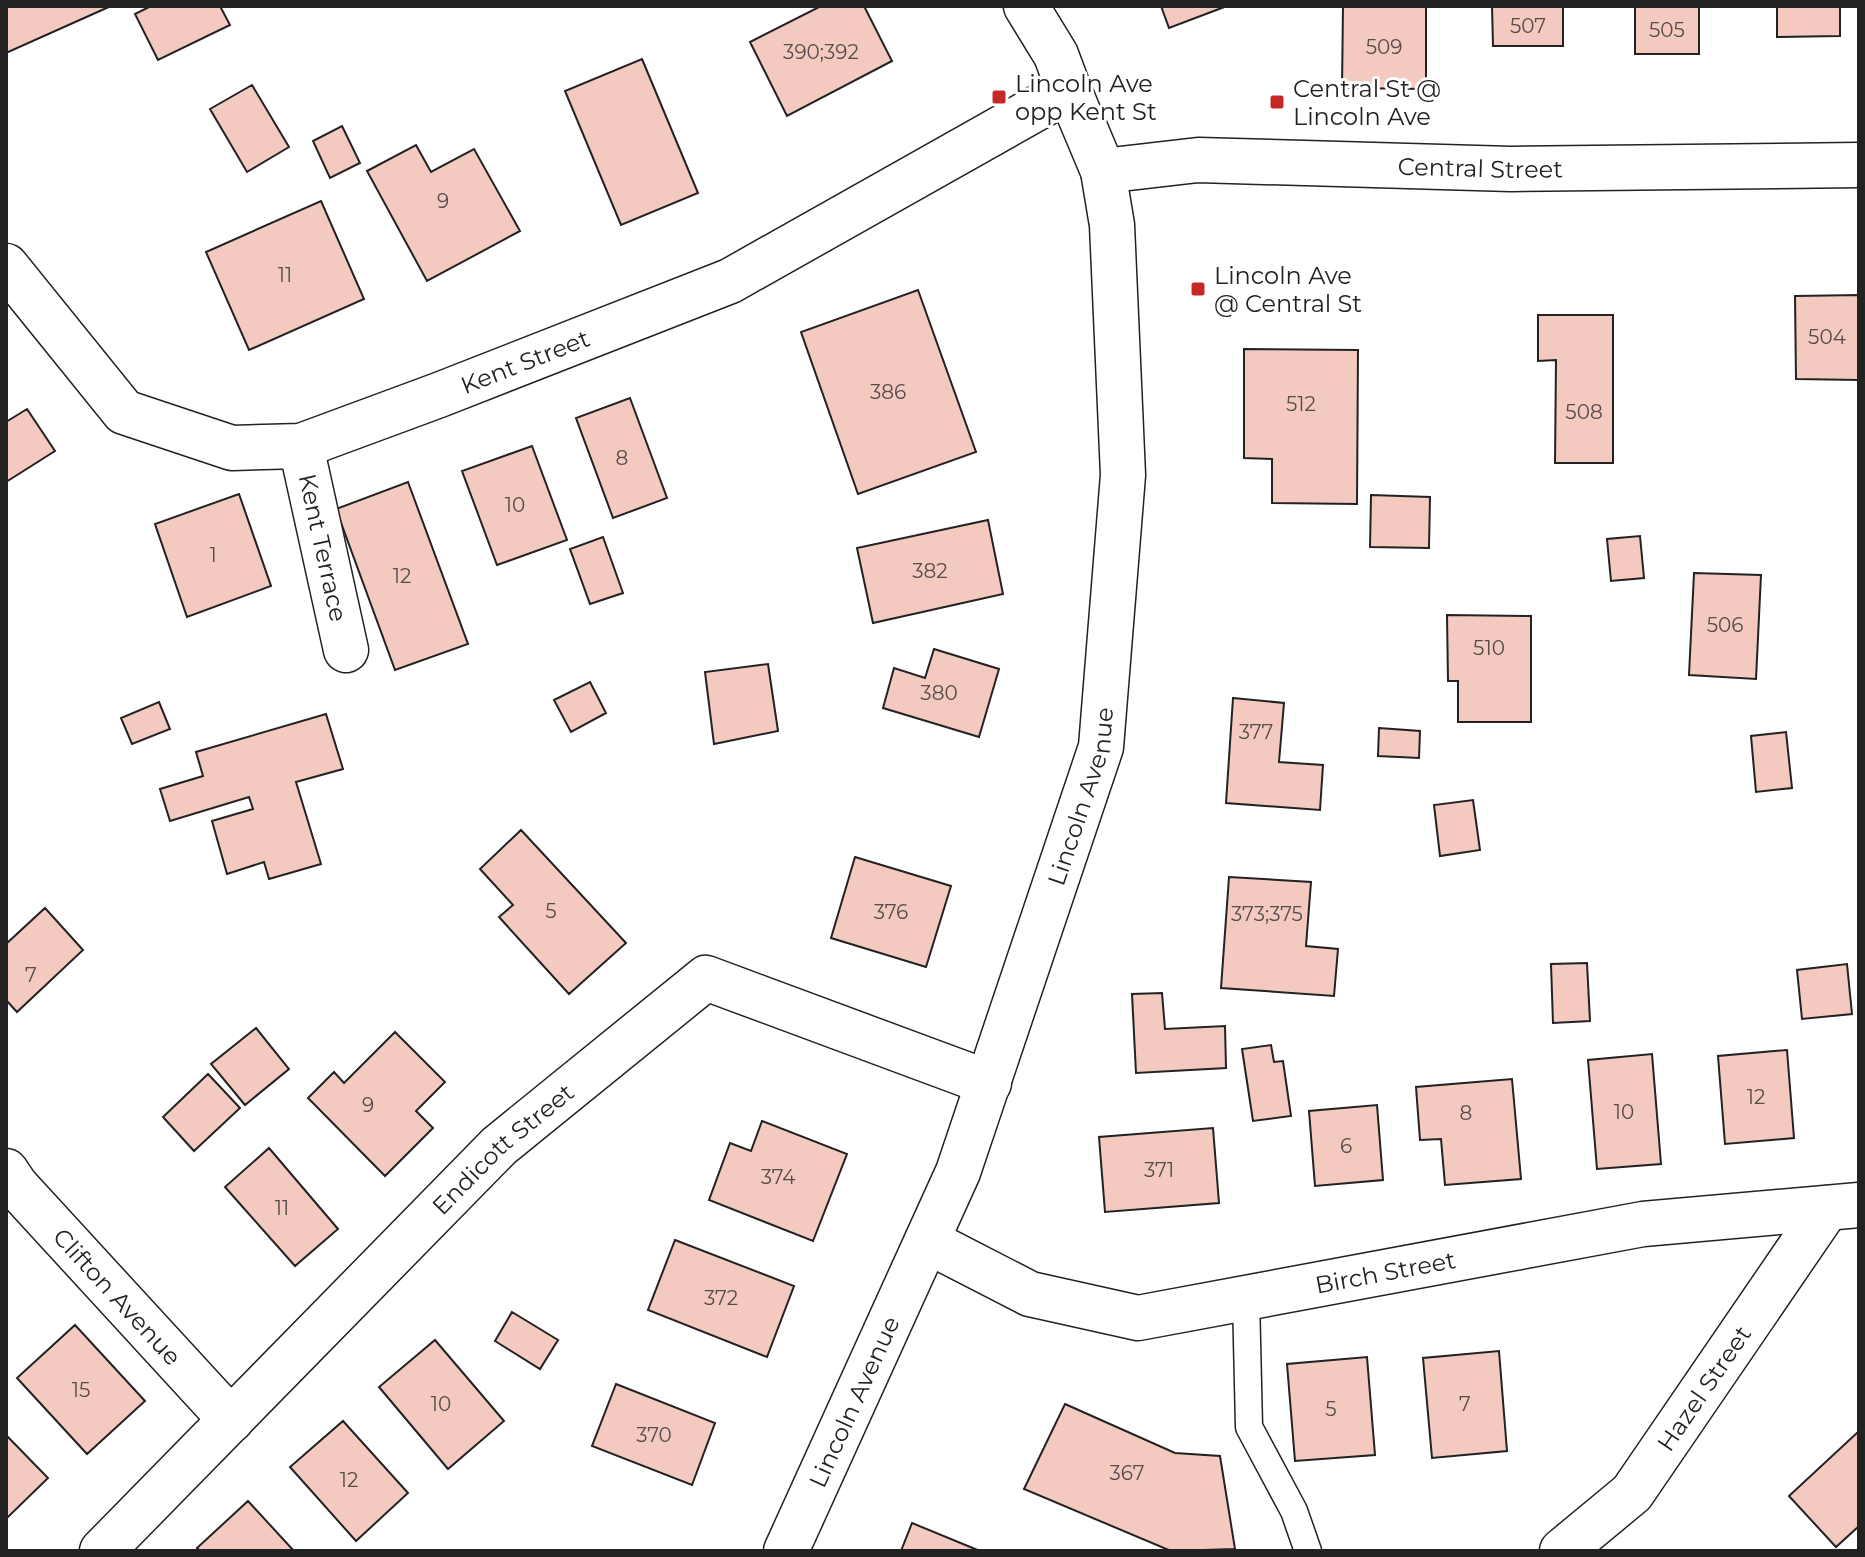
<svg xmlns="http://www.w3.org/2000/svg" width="1865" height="1557" viewBox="0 0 1865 1557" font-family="Montserrat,sans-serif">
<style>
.building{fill:#f3c9c0;stroke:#222;stroke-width:2}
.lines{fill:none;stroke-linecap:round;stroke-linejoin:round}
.service-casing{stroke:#222;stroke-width:29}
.minor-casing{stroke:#222;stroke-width:47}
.secondary-casing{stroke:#222;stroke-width:47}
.service{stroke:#fff;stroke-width:26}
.minor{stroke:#fff;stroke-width:44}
.secondary{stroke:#fff;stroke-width:44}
.poi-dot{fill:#c62828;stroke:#fff;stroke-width:3}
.labels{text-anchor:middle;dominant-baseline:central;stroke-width:6;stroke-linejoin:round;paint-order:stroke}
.number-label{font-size:20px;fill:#564c4a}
.poi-label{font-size:24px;fill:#222;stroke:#fff;text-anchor:start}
.street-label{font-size:24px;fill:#222;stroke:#fff}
</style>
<rect width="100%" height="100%" fill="#fff"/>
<path class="building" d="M 6,6 L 111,6 L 6,53 Z
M 151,6 L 220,6 L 230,25 L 158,60 L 135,14 Z
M 821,6 L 864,6 L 892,61 L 787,116 L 750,42 Z
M 1161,6 L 1227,6 L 1169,28 Z
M 1343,6 L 1426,6 L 1426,89 L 1342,88 Z
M 1492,6 L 1563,6 L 1563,46 L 1493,46 Z
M 1635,6 L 1699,6 L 1699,54 L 1635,54 Z
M 1777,6 L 1840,6 L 1840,36 L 1777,37 Z
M 642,59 L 698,193 L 621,225 L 565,91 Z
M 252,85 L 289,147 L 247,172 L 210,109 Z
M 342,126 L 360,163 L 330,178 L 313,141 Z
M 416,145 L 431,172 L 474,149 L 520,231 L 427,281 L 367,171 Z
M 321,201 L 364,299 L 249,350 L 206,252 Z
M 918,290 L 976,452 L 858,494 L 801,332 Z
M 1859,295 L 1859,380 L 1796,379 L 1795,296 Z
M 1538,315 L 1613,315 L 1613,463 L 1555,463 L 1556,360 L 1538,361 Z
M 1244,349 L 1358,350 L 1357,504 L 1272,503 L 1272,459 L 1244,458 Z
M 630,398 L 667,498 L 613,518 L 576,418 Z
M 27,409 L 55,451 L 6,482 L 6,422 Z
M 532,446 L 567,540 L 497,565 L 462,471 Z
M 408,482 L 468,644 L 395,670 L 336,509 Z
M 239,494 L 271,586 L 187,617 L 155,524 Z
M 1371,495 L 1430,497 L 1429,548 L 1370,547 Z
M 988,520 L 1003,594 L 873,623 L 857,548 Z
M 1640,536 L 1644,578 L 1611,581 L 1607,539 Z
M 603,537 L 623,593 L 590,604 L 570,549 Z
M 1694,573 L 1761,575 L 1756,679 L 1689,675 Z
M 1447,615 L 1531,616 L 1531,722 L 1458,722 L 1458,681 L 1448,681 Z
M 934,649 L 999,669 L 979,737 L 883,708 L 894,668 L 925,678 Z
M 768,664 L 778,731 L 714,744 L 705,672 Z
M 590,682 L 606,713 L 571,732 L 554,700 Z
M 1233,698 L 1284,703 L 1279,762 L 1323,765 L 1320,810 L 1226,803 Z
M 159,702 L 170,729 L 132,744 L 121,718 Z
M 326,714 L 343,769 L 296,782 L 321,864 L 269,879 L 264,862 L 227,874 L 212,821 L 253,809 L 249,797 L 170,821 L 160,789 L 203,776 L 196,752 Z
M 1379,728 L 1420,731 L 1419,758 L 1378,756 Z
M 1786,732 L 1792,788 L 1756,792 L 1751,736 Z
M 1473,800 L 1480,850 L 1440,856 L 1434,805 Z
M 521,830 L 626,943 L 569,994 L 499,917 L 513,905 L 480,869 Z
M 855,857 L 951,886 L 926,967 L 831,938 Z
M 1229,877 L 1311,882 L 1306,946 L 1338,949 L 1334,996 L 1221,988 Z
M 45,908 L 83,950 L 17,1012 L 6,1000 L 6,944 Z
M 1587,963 L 1590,1021 L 1553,1023 L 1551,964 Z
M 1847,964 L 1852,1014 L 1802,1019 L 1797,970 Z
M 1162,993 L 1165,1029 L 1225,1026 L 1226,1068 L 1136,1073 L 1132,994 Z
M 256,1028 L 289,1069 L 245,1105 L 211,1064 Z
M 395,1032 L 445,1082 L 416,1111 L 433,1128 L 385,1176 L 308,1098 L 334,1072 L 344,1083 Z
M 1271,1045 L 1274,1062 L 1283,1061 L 1291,1116 L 1253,1121 L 1242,1049 Z
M 1787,1050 L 1794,1138 L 1725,1144 L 1718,1056 Z
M 1652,1054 L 1661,1164 L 1597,1169 L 1588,1060 Z
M 208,1074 L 240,1108 L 194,1151 L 163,1117 Z
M 1512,1079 L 1521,1179 L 1445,1185 L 1441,1139 L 1420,1140 L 1416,1087 Z
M 1377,1105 L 1383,1180 L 1315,1186 L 1309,1111 Z
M 762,1121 L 847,1154 L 813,1241 L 709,1200 L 730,1143 L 751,1151 Z
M 1213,1128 L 1219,1203 L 1105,1212 L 1099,1137 Z
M 269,1148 L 338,1229 L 295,1266 L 225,1187 Z
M 675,1240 L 794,1286 L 767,1357 L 648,1310 Z
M 512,1312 L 558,1340 L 540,1369 L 495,1341 Z
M 75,1325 L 145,1401 L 87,1454 L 17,1378 Z
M 435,1340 L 504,1421 L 448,1469 L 379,1387 Z
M 1499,1351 L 1507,1451 L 1432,1458 L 1423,1358 Z
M 1367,1357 L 1375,1455 L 1295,1461 L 1287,1364 Z
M 616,1384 L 715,1423 L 692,1485 L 592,1446 Z
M 1065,1404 L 1175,1453 L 1220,1456 L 1235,1549 L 1171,1551 L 1024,1489 Z
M 343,1421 L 408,1493 L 356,1541 L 290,1467 Z
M 1859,1431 L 1859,1526 L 1836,1547 L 1789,1496 Z
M 6,1435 L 48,1478 L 6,1519 Z
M 248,1501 L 294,1551 L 200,1551 L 197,1548 Z
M 912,1523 L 980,1551 L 901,1551 Z"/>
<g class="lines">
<g class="service-casing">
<path id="service" d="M 1246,1298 L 1249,1427 L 1294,1511 L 1308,1551"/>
</g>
<g class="minor-casing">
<g id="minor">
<path id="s1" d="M 6,266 L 124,412 L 232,448 L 301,446 L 439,395 L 730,281 L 1069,90"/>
<path id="s2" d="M 301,446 L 346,650"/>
<path id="s3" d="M 6,1171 L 16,1186 L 231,1420"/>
<path id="s4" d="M 927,1241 L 1030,1294 L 1138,1318 L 1643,1224 L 1859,1205"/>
<path id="s5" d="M 102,1551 L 499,1146 L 706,978 L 989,1083"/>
<path id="s6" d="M 1562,1551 L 1632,1493 L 1827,1208"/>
</g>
</g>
<g class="secondary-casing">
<g id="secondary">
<path id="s7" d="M 1103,171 L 1198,160 L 1511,169 L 1859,165"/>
<path id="s8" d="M 786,1551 L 958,1172 L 1101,747 L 1123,475 L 1112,225 L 1103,171 L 1069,90 L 1056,55 L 1026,6"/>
</g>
</g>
<use href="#service" class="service"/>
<use href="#minor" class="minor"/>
<use href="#secondary" class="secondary"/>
</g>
<g class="poi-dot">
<rect x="991" y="89" width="16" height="16" rx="4"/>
<rect x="1269" y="94" width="16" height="16" rx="4"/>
<rect x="1190" y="281" width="16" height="16" rx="4"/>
</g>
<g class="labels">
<g class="number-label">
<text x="1528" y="26">507</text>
<text x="1667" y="30">505</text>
<text x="1384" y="47">509</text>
<text x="821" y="52">390;392</text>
<text x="443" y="201">9</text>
<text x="285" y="275">11</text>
<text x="1827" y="337">504</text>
<text x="888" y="392">386</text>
<text x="1301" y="404">512</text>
<text x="1584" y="412">508</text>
<text x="622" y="458">8</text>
<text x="515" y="505">10</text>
<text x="213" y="555">1</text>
<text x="930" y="571">382</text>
<text x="402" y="576">12</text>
<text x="1725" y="625">506</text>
<text x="1489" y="648">510</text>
<text x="939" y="693">380</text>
<text x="1256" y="732">377</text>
<text x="551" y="911">5</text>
<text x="891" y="912">376</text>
<text x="1267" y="914">373;375</text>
<text x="31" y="975">7</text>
<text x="1756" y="1097">12</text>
<text x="368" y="1105">9</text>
<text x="1624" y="1112">10</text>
<text x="1466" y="1113">8</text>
<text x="1346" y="1146">6</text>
<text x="1159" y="1170">371</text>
<text x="778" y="1177">374</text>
<text x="282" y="1208">11</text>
<text x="721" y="1298">372</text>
<text x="81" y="1390">15</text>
<text x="441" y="1404">10</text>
<text x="1465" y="1404">7</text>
<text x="1331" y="1409">5</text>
<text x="654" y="1435">370</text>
<text x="1127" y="1473">367</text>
<text x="349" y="1480">12</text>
</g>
<g class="poi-label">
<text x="1015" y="83">Lincoln Ave<tspan x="1015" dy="28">opp Kent St</tspan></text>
<text x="1293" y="88">Central St @<tspan x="1293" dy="28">Lincoln Ave</tspan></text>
<text x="1214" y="275">Lincoln Ave<tspan x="1214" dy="28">@ Central St</tspan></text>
</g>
<g class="street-label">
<text stroke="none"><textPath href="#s7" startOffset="378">Central Street</textPath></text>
<text stroke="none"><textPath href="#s1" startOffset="610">Kent Street</textPath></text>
<text stroke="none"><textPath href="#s2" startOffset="104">Kent Terrace</textPath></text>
<text stroke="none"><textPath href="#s8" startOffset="812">Lincoln Avenue</textPath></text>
<text stroke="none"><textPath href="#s5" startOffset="568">Endicott Street</textPath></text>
<text stroke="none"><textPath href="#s4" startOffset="478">Birch Street</textPath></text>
<text stroke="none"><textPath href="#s3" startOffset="168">Clifton Avenue</textPath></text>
<text stroke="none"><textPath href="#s6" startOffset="218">Hazel Street</textPath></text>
<text stroke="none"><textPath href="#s8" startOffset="164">Lincoln Avenue</textPath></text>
</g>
</g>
<rect width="1865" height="1557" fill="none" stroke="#222222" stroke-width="16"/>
</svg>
